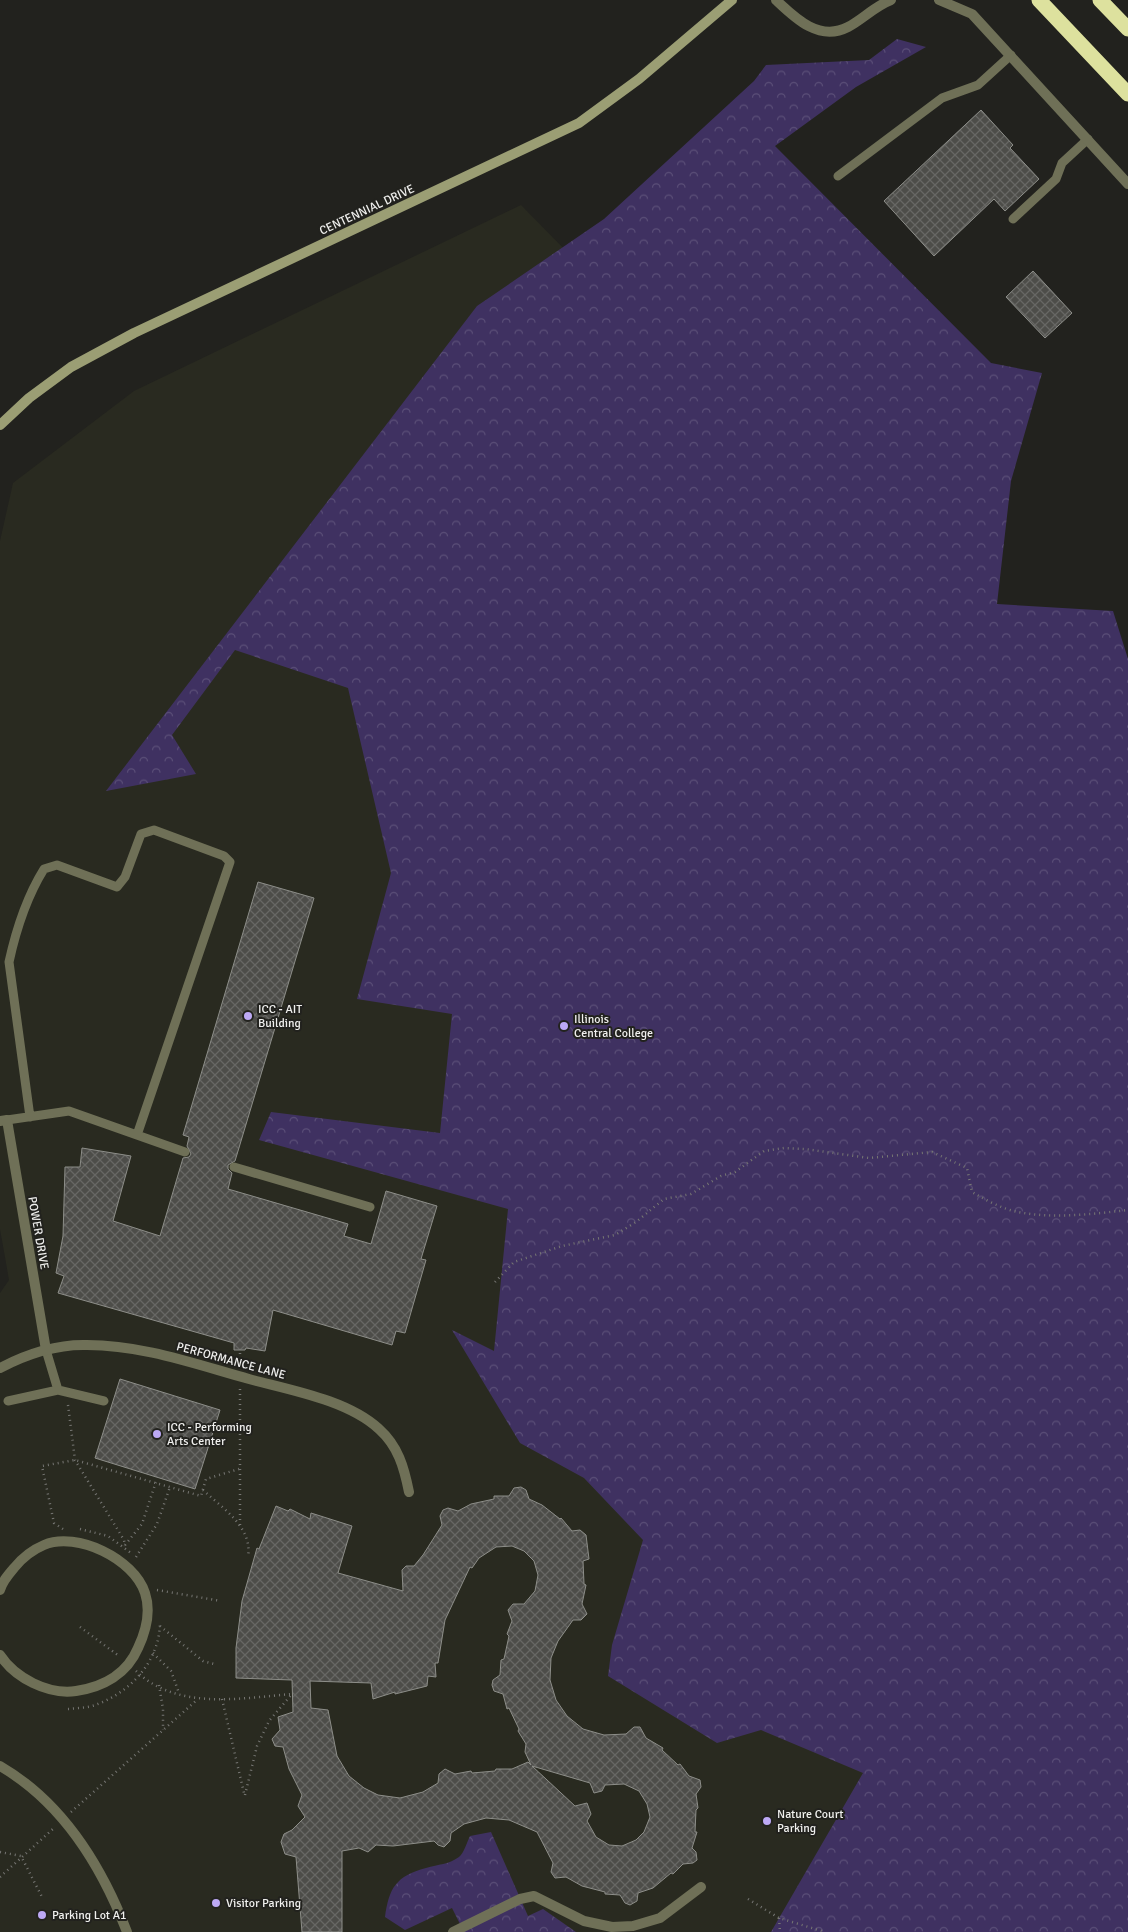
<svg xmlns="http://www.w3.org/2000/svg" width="1128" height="1932" viewBox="0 0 1128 1932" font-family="Signika,sans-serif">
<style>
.built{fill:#292a20}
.forest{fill:url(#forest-crowns)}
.building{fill:url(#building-cross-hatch);stroke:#8d8e89;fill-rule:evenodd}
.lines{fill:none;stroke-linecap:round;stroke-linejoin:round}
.path{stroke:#777774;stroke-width:2.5;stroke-dasharray:1 4;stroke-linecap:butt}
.lane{stroke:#6f7057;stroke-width:9}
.street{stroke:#6f7057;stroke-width:10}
.secondary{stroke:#9b9e74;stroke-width:10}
.highway{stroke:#dde19e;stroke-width:15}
.poi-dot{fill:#bda9f5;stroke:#22221e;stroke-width:2}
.labels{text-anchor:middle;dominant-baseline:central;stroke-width:4;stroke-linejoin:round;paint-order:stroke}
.street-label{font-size:12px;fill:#f0f0ee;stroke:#22221e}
.poi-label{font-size:12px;fill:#f0f0ee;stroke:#22221e;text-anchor:start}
</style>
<defs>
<pattern id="forest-crowns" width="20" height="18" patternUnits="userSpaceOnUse" patternTransform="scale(1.25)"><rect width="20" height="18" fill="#3f3161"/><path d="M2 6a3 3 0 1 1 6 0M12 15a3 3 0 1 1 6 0" fill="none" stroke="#5b4f78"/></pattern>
<pattern id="building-cross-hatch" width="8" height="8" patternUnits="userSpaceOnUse" patternTransform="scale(1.25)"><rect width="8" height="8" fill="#4d4d49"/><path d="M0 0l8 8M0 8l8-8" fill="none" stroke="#676764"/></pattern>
</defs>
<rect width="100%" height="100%" fill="#22221e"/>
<path class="built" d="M 521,205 L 1128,824 L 1128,1932 L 0,1932 L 0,1293 L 9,1280 L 0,1229 L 0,541 L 13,483 L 134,391 Z"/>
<path class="forest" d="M 897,39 L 926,47 L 856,87 L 775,146 L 991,363 L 1042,373 L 1011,481 L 997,604 L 1113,611 L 1128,659 L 1128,1932 L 771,1932 L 863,1773 L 761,1730 L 717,1743 L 608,1676 L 612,1645 L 643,1540 L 584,1478 L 520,1443 L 452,1330 L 494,1351 L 508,1209 L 259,1140 L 271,1112 L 440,1133 L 452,1014 L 357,999 L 391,873 L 348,688 L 235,650 L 172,735 L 196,774 L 106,791 L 477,306 L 604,219 L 754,81 L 766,65 L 869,60 Z
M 491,1832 L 528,1916 L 543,1909 L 576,1932 L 464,1932 L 452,1908 L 405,1930 L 385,1917 C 389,1888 396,1876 426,1868 C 439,1864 448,1865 459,1857 C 464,1853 467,1842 470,1836 Z"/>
<path class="building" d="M 981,110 L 1013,145 L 1010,148 L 1039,179 L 1005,211 L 994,199 L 934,256 L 884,201 Z
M 1033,271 L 1072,313 L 1045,338 L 1006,297 Z
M 258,882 L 314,898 L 235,1161 L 228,1165 L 228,1169 L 232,1173 L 228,1189 L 348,1224 L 344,1236 L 371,1244 L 386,1191 L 437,1206 L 421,1259 L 426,1260 L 405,1333 L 396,1331 L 392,1345 L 273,1310 L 265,1351 L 246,1348 L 245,1350 L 234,1350 L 234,1343 L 58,1293 L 64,1276 L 56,1273 L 63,1236 L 65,1167 L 80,1167 L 82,1148 L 131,1156 L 113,1221 L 160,1236 L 183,1158 L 189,1157 L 191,1154 L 187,1146 L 189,1137 L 183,1135 Z
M 120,1379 L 220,1410 L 195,1489 L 95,1458 Z
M 521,1487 L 526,1490 L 529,1499 L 542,1505 L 560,1519 L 561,1518 L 572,1531 L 580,1530 L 586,1535 L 589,1559 L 583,1561 L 584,1584 L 586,1585 L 582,1604 L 587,1614 L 581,1620 L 573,1620 L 558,1641 L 551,1658 L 550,1680 L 556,1700 L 567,1716 L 583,1729 L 604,1735 L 626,1734 L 634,1727 L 640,1727 L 646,1738 L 663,1748 L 662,1750 L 678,1765 L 680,1764 L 689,1776 L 700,1780 L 701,1787 L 696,1794 L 698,1808 L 696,1810 L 695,1832 L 697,1832 L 692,1848 L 696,1852 L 697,1860 L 693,1863 L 683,1864 L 673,1874 L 671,1873 L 653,1888 L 638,1893 L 637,1901 L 630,1905 L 625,1903 L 620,1895 L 605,1894 L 605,1892 L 582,1886 L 566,1877 L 555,1878 L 551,1872 L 553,1863 L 537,1832 L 509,1820 L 486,1818 L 464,1824 L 451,1833 L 450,1841 L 444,1847 L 438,1845 L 434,1841 L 393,1846 L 376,1845 L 368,1852 L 359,1848 L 342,1851 L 342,1932 L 302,1932 L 296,1857 L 285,1854 L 281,1842 L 284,1834 L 292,1830 L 305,1817 L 298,1806 L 302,1795 L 289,1769 L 283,1747 L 275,1746 L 272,1739 L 280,1730 L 278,1717 L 293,1712 L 292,1680 L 236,1678 L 236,1648 L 242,1601 L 257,1548 L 259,1549 L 276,1506 L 288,1511 L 290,1509 L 310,1519 L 311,1513 L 352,1526 L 338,1573 L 403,1591 L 402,1570 L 406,1566 L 414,1566 L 423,1555 L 442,1525 L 440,1516 L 443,1510 L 448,1508 L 458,1511 L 471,1504 L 494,1499 L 494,1496 L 509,1496 L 514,1488 ZM 512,1546 L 524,1551 L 534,1561 L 538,1575 L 535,1591 L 524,1604 L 513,1604 L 508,1610 L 512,1621 L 507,1634 L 509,1636 L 504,1659 L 501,1660 L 500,1675 L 493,1680 L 492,1685 L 494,1691 L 503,1694 L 507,1709 L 509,1708 L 519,1729 L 518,1731 L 526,1744 L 525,1752 L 531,1765 L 528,1762 L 512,1769 L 496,1769 L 495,1771 L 472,1773 L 471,1771 L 455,1774 L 445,1769 L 439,1774 L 438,1783 L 423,1792 L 400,1798 L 378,1795 L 364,1788 L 349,1776 L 337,1756 L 328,1710 L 311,1708 L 310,1681 L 371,1683 L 373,1699 L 395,1692 L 395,1694 L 427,1686 L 428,1676 L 436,1677 L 435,1663 L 438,1663 L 445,1620 L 470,1567 L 472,1568 L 479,1558 L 496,1547 ZM 532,1766 L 590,1783 L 594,1793 L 602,1791 L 605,1785 L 624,1784 L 639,1791 L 647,1804 L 650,1817 L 644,1832 L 636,1840 L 622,1846 L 609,1845 L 596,1837 L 587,1821 L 591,1814 L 587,1803 L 575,1806 Z"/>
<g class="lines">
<path class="path" d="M 495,1282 L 514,1262 L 562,1246 L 615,1235 L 636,1222 L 664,1199 L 691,1194 L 721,1176 L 735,1172 L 764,1151 L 784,1148 L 805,1149 L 869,1158 L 932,1152 L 967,1168 L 972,1192 C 986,1200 1002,1209 1018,1212 C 1053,1219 1093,1214 1128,1210
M 240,1364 L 240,1350
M 240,1389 L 240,1525
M 68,1405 L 75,1460 L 124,1540 L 125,1546
M 203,1490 C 222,1508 253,1527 248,1557
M 63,1529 L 54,1523 L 42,1466 L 75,1460 L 201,1496 L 206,1479 L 239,1469
M 80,1529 L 108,1536 L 131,1553
M 125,1545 L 142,1524 L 156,1482
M 136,1557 L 157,1524 L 170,1487
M 157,1590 L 221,1601
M 160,1626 L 203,1661 L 214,1664
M 80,1627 L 119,1656
M 153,1653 L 171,1671 L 179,1693
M 136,1671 C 177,1711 242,1698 292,1694
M 159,1685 L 163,1709 L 163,1730
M 222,1699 L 244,1793
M 68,1709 C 77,1708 87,1708 95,1705 C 130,1693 160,1661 160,1622
M 245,1795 L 257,1746 L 269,1721 L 292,1694
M 71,1812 L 198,1699
M 0,1852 L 21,1856 L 42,1897
M 0,1877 L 54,1828
M 748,1899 L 779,1918 L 825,1932
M 779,1918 L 780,1932"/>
<path class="lane" d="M 838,176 L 942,98 L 978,85 L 1011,55
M 1013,219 L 1056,179 L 1062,163 L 1088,139
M 30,1117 L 9,962 C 16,930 26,898 44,869 L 57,865 L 117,887 L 125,877 L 141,834 L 154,830 L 224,856 L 230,862 L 137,1135
M 7,1120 L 69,1111 L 185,1152
M 234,1167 L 370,1207
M 58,1390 L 104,1401
M 8,1401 L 58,1390 L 46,1350"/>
<path class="street" d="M 776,0 C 795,18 819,42 848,27 C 863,19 875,6 891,0
M 939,0 L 972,14 L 1128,184
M 0,1121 L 7,1120 L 46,1350
M 0,1368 C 25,1355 54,1345 83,1345 C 140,1344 195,1364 249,1379 C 290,1390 348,1400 379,1429 C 398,1446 404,1467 409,1492
M 0,1590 C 2,1582 8,1575 14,1568 C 22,1558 32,1550 44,1545 C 77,1531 134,1559 145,1593 C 151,1611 146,1631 138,1648 C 127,1674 103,1687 76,1691 C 48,1695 15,1678 0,1655
M 0,1766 C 62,1802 102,1867 127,1932
M 453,1932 L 520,1899 L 534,1896 L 584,1921 L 612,1927 L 633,1926 L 660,1918 L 701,1887"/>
<path class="secondary" d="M 0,425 L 29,398 L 71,367 L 134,333 L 579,123 L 639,79 L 732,0"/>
<path class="highway" d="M 1039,0 L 1128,94
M 1100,0 L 1128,29"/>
</g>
<g class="poi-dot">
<circle cx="248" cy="1016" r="5"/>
<circle cx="564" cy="1026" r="5"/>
<circle cx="157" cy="1434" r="5"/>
<circle cx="767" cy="1821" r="5"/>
<circle cx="216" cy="1903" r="5"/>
<circle cx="42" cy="1915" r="5"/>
</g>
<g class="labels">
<g class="street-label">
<text transform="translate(367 210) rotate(-25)">CENTENNIAL DRIVE</text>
<text transform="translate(38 1233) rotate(80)">POWER DRIVE</text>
<text transform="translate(231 1361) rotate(15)">PERFORMANCE LANE</text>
</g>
<g class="poi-label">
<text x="258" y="1009">ICC - AIT<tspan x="258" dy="14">Building</tspan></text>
<text x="574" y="1019">Illinois<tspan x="574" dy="14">Central College</tspan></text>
<text x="167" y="1427">ICC - Performing<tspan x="167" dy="14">Arts Center</tspan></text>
<text x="777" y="1814">Nature Court<tspan x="777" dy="14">Parking</tspan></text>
<text x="226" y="1903">Visitor Parking</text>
<text x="52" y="1915">Parking Lot A1</text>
</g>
</g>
</svg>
